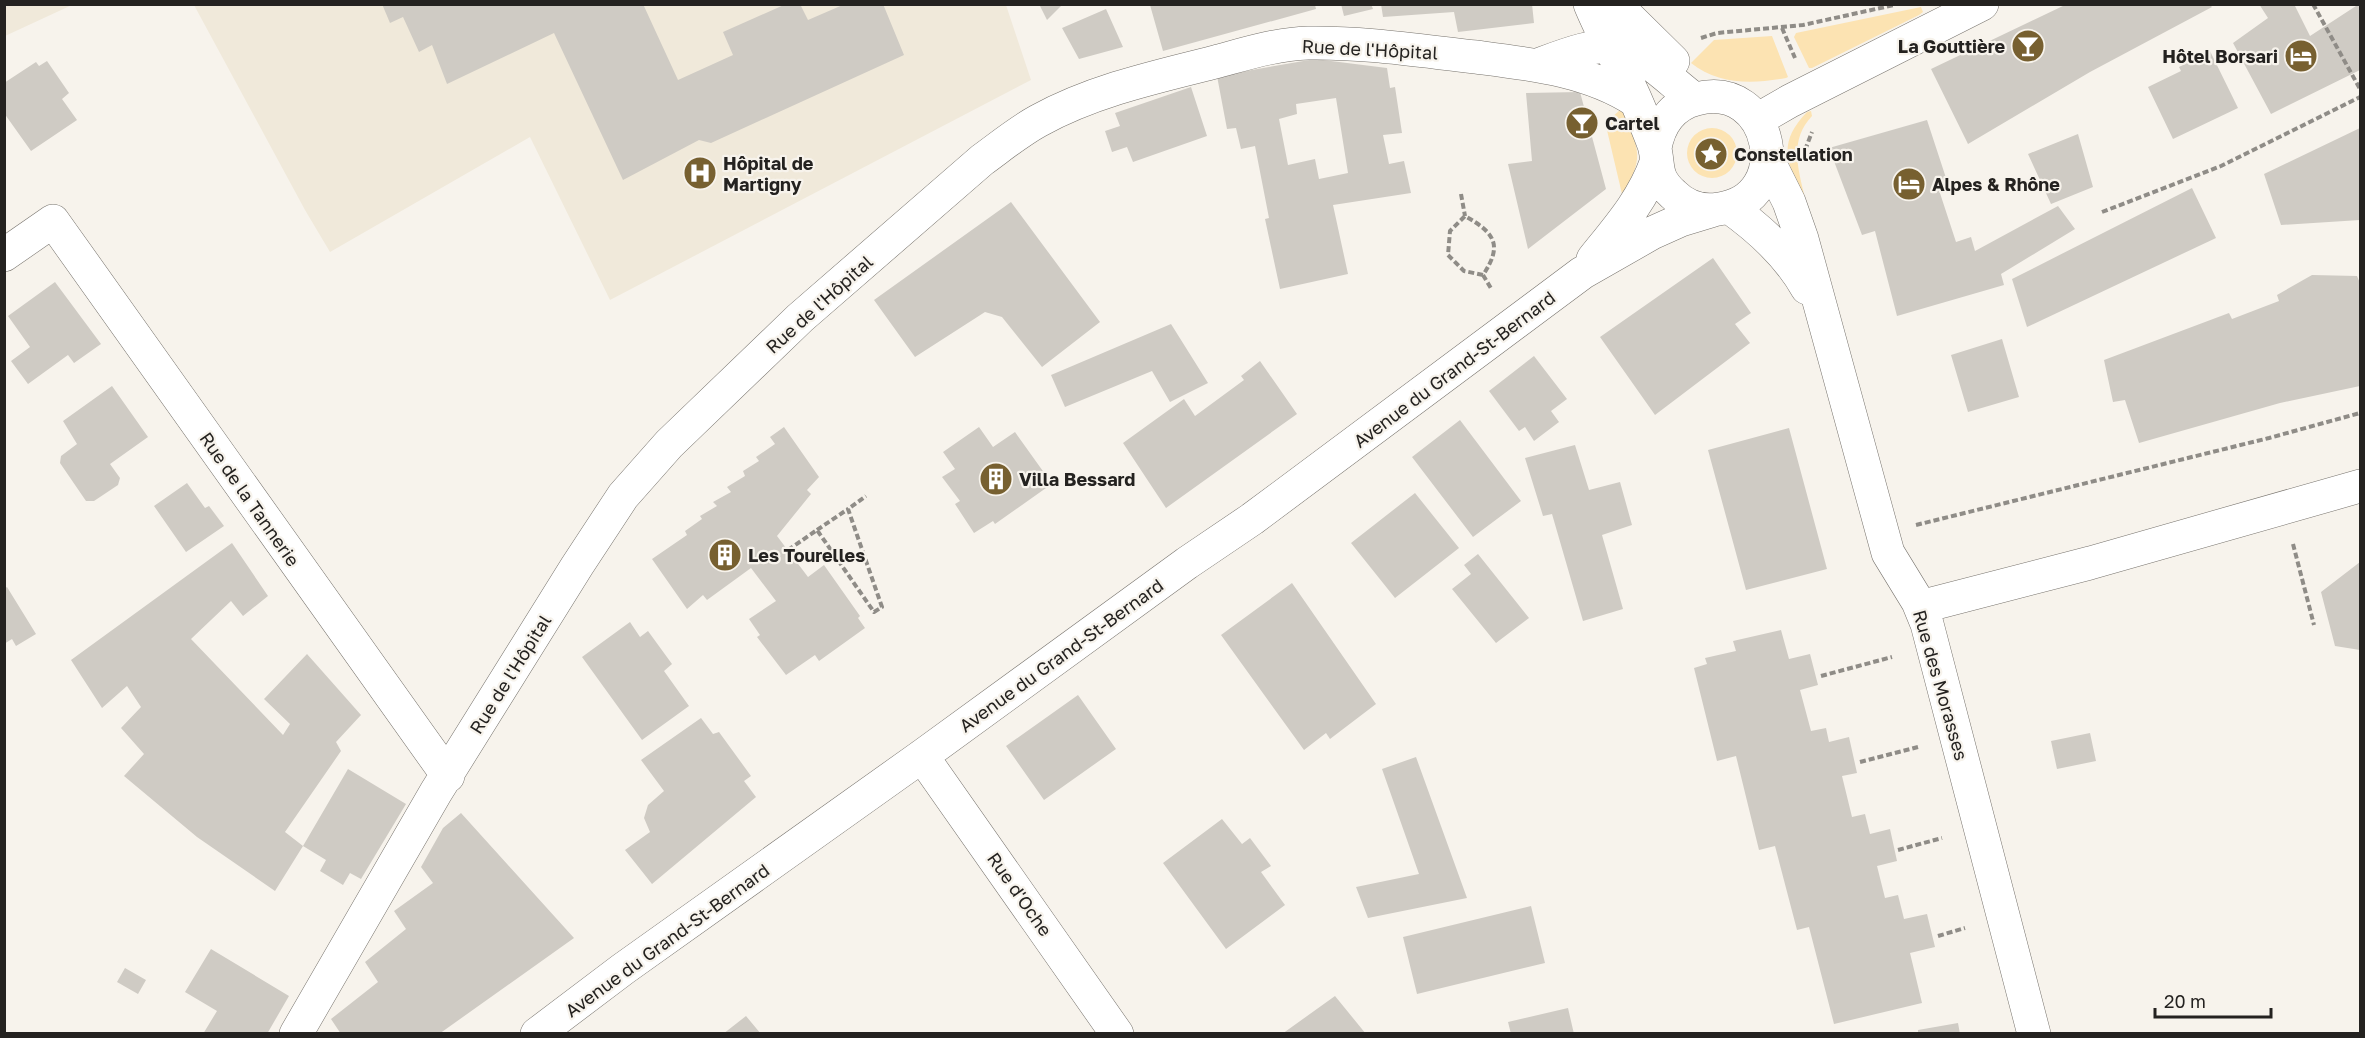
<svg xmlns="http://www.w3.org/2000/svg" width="2365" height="1038" viewBox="0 0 2365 1038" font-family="'Golos Text',sans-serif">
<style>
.built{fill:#f0e9da}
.green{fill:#fce3b2}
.building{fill:#cfcbc4;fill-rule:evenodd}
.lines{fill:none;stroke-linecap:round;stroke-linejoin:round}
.minor-casing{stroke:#77736d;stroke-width:34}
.path{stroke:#8f8c87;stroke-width:4;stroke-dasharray:6 3;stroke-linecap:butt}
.minor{stroke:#fff;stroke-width:33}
.labels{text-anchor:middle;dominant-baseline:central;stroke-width:4.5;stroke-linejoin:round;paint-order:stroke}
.poi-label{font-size:18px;font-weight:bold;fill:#242220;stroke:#f7f3ec;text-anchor:start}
.street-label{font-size:18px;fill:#242220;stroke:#f7f3ec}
</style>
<rect width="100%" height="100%" fill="#f7f3ec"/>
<path class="built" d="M 5,4 L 72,4 L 72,5 L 5,36 Z
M 194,5 L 1006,5 L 1031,80 L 610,300 L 530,137 L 330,252 L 305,210 Z"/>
<path class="green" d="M 1921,7 L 1923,12 L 1919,15 L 1812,68 L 1809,68 L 1794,37 L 1796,33 Z
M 1772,36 L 1788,77 L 1786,78 C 1753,84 1718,85 1691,63 L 1714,40 Z
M 1620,110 L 1622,110 C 1638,147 1646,157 1622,194 L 1606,126 L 1611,118 Z
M 1811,111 L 1812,116 C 1789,140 1798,169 1805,198 C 1786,164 1777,143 1807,112 Z
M1687 153a25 25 0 1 1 50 0a25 25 0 1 1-50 0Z"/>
<path class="building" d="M 382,4 L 643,4 L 678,80 L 733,55 L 723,32 L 786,4 L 800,4 L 808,20 L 845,4 L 883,4 L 904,55 L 711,143 L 699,140 L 623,180 L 554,33 L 447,84 L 432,45 L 419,52 L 403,17 L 390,23 Z
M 1039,4 L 1063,4 L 1047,20 Z
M 1341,4 L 1371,4 L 1373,9 L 1344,16 Z
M 1381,4 L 1532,4 L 1534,23 L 1458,32 L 1454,12 L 1383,17 Z
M 2259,4 L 2294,4 L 2310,36 L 2356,6 L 2356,4 L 2360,4 L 2360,70 L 2271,114 L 2233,43 L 2268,18 Z
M 1150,5 L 1315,5 L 1316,9 L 1163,51 Z
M 2065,5 L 2210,5 L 2212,7 L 2090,72 L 1968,144 L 1931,69 Z
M 1106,9 L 1123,47 L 1079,59 L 1062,28 Z
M 2210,51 L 2238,108 L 2173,139 L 2148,87 L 2181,71 L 2179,67 Z
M 1315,59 L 1387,68 L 1390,88 L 1395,87 L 1402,133 L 1383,135 L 1389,164 L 1404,161 L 1411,193 L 1333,205 L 1348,274 L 1280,289 L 1265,219 L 1269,218 L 1255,146 L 1241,149 L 1236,128 L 1227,129 L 1217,76 ZM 1336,98 L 1348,173 L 1319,179 L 1315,159 L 1288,165 L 1279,119 L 1297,114 L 1296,104 Z
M 47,61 L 69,93 L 62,99 L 77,120 L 31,151 L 4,113 L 4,83 L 36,62 L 39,66 Z
M 1191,87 L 1207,136 L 1133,162 L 1127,147 L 1112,152 L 1105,131 L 1120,126 L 1115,113 Z
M 1580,92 L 1606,189 L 1528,249 L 1508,164 L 1532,161 L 1526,93 Z
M 1927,120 L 1947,181 L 1937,184 L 1956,242 L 1971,237 L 1975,251 L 2058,206 L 2075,229 L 2001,274 L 2004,285 L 1897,316 L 1875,231 L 1862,235 L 1829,148 Z
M 2360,128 L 2360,220 L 2281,225 L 2264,174 Z
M 2078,134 L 2093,187 L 2051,204 L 2028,154 Z
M 2192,188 L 2216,238 L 2027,327 L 2012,279 Z
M 1011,202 L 1100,322 L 1042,367 L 1002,317 L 985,312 L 915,357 L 874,300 Z
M 1713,258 L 1751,313 L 1735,324 L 1750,343 L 1655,415 L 1600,337 Z
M 2312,275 L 2357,276 L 2360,283 L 2360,386 L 2280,403 L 2139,443 L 2125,400 L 2113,402 L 2104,360 L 2229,313 L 2232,319 L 2279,301 L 2277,295 Z
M 55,282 L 101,344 L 74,363 L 68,355 L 28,384 L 11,361 L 30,347 L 8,316 Z
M 1171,324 L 1208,383 L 1170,402 L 1152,371 L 1065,407 L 1051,375 Z
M 2002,339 L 2019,397 L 1968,412 L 1951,355 Z
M 1534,356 L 1567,399 L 1551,411 L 1559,422 L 1534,441 L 1525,427 L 1519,431 L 1489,391 Z
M 1260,361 L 1297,414 L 1166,508 L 1123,443 L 1184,399 L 1195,416 L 1244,380 L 1241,376 Z
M 112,386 L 148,437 L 110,464 L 120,478 L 118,485 L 94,501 L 86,501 L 60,463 L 61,456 L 77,444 L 63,421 Z
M 1460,420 L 1521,501 L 1473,537 L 1412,457 Z
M 784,427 L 819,477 L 807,490 L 811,494 L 777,536 L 808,577 L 824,565 L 860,616 L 858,618 L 865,628 L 819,661 L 815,655 L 786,675 L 757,637 L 760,635 L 749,619 L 776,601 L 751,568 L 707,600 L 703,595 L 687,609 L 652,559 L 687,535 L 685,531 L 702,519 L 700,516 L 717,506 L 713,502 L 731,492 L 727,487 L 745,476 L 743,471 L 759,461 L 756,457 L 775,444 L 770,437 Z
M 979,427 L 993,447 L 1015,432 L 1050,481 L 1045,485 L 1046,488 L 995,524 L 993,521 L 974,533 L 955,504 L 960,501 L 942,477 L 955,469 L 943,452 Z
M 1789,428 L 1827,569 L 1746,590 L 1708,450 Z
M 1575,445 L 1589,490 L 1620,482 L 1632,525 L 1602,535 L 1623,609 L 1583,621 L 1552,514 L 1543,516 L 1525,458 Z
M 187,483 L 205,508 L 209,506 L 224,526 L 186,552 L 154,506 Z
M 1415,493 L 1459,548 L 1395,598 L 1351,543 Z
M 232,543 L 268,596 L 243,616 L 231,601 L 191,639 L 283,735 L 290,724 L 264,699 L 307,654 L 361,715 L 336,742 L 341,751 L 285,832 L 303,846 L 275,891 L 197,837 L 124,776 L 144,754 L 121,728 L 141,707 L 127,686 L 102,708 L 71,660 Z
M 1478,554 L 1529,618 L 1496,643 L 1452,589 L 1471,574 L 1464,565 Z
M 2360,562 L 2360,650 L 2335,646 L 2321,592 Z
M 1292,583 L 1376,704 L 1330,739 L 1326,733 L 1304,750 L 1221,635 Z
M 7,587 L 36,634 L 16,646 L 12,639 L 4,644 L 4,589 Z
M 630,622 L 640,637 L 648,631 L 672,664 L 664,671 L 689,706 L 642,740 L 582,657 Z
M 1781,630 L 1789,659 L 1810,654 L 1818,685 L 1800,690 L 1811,731 L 1826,728 L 1829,742 L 1849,737 L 1857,773 L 1842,776 L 1852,817 L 1865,814 L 1870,834 L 1890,829 L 1897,861 L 1877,866 L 1885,898 L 1898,895 L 1904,919 L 1927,914 L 1935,947 L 1910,953 L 1922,1003 L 1834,1024 L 1809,927 L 1797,930 L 1775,846 L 1759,850 L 1736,756 L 1717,761 L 1694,668 L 1707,664 L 1705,658 L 1736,651 L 1733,641 Z
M 1078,695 L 1116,749 L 1044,800 L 1006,746 Z
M 701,718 L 713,734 L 719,732 L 751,776 L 744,781 L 756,797 L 652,884 L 625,850 L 650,832 L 644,818 L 648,805 L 664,791 L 641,760 Z
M 2090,733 L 2096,761 L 2057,769 L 2051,741 Z
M 1416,757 L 1467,898 L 1368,918 L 1356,887 L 1419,874 L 1382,769 Z
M 348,769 L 406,804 L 361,879 L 350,873 L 343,885 L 320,871 L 326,860 L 303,846 Z
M 461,813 L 574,938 L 439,1034 L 341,1034 L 331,1019 L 378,982 L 365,962 L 406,929 L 394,911 L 433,883 L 421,867 L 443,828 Z
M 1222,819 L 1242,844 L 1250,838 L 1271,866 L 1261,872 L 1285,905 L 1226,949 L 1163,863 Z
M 1531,906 L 1545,963 L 1417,994 L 1403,937 Z
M 211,949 L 289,996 L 267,1034 L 203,1034 L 217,1011 L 185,992 Z
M 125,968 L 146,980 L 138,994 L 117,982 Z
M 1335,996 L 1366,1034 L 1282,1034 Z
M 1568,1008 L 1574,1034 L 1511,1034 L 1508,1022 Z
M 746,1016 L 761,1034 L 723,1034 Z
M 1958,1023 L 1960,1034 L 1918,1034 L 1918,1030 Z"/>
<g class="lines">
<g class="minor-casing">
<path id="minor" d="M 1590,4 C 1604,38 1623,70 1637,103 C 1643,117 1649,131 1654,145 C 1660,166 1653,176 1673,194 C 1685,206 1702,212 1719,209 C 1797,199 1773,78 1696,99 C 1672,105 1659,125 1655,148
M 1615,4 L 1673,61
M 1538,65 C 1559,57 1601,40 1623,48 C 1646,56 1674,84 1694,99
M 1757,120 L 1790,101 L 1982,4
M 1768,160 L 1789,202 L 1802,239 L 1888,553 L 1918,602 L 1927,624 L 2034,1034
M 1729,207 C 1760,229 1788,254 1807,288
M 4,255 L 53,221 L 448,776
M 1593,259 C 1617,229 1643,200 1656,163
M 1920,607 L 2090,563 L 2360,486
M 922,756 L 1117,1034
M 296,1034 L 436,792 L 577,566 L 623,496 L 669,444 L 800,318 L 982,160 C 1000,147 1018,132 1038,121 C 1092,91 1155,77 1215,62 C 1245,54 1276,44 1308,43 C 1364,42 1421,51 1476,57 C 1531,64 1589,70 1636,101
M 537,1034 L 623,969 L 922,756 L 1187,563 L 1252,519 L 1582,273 L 1652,233 L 1681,220 L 1714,210"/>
</g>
<path class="path" d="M 2313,4 L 2360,89
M 1782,28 L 1795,58
M 1701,38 L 1717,33 L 1803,25 L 1894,5
M 1805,150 L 1812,132
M 1461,194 L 1465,216
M 2102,212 L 2221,166 L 2360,97
M 1483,275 L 1464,271 L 1448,255 L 1450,231 L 1465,216 C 1495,233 1503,245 1483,275 L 1492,290
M 1916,525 L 2269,438 L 2360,413
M 817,530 L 848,509
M 2293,544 L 2314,625
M 788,550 L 817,530 L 874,612 L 882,607 L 848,509 L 866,496
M 1821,676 L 1892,657
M 1860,762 L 1918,747
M 1898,850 L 1942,838
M 1938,936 L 1965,928"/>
<use href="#minor" class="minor"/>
</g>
<defs>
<g id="bar-disc" transform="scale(1.725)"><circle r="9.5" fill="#776030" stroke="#f7f3ec"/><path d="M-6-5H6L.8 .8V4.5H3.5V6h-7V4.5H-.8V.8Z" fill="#fff"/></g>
<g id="hotel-disc" transform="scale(1.725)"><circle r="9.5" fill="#776030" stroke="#f7f3ec"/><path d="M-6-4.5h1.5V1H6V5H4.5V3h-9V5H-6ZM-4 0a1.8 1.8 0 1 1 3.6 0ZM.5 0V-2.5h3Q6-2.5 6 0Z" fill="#fff"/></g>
<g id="sight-disc" transform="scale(1.725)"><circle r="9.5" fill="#776030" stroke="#f7f3ec"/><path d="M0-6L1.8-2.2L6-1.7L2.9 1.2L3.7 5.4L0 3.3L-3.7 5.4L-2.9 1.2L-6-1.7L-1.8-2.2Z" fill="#fff"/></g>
<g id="hospital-disc" transform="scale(1.725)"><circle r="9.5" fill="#776030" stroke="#f7f3ec"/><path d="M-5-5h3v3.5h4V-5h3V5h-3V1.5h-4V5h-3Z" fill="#fff"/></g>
<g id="building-disc" transform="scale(1.725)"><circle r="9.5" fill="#776030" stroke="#f7f3ec"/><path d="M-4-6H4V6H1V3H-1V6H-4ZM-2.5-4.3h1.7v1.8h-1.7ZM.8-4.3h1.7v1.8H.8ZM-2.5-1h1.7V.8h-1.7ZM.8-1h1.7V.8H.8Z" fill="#fff"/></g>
</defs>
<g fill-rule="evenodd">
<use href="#bar-disc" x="2028" y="46"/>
<use href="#hotel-disc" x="2301" y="56"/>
<use href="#bar-disc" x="1582" y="123"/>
<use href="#sight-disc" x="1711" y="154"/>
<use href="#hospital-disc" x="700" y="173"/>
<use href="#hotel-disc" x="1909" y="184"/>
<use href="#building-disc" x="996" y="479"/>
<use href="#building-disc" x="725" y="555"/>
</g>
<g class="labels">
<g class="poi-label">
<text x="2005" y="46" text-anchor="end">La Gouttière</text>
<text x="2278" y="56" text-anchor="end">Hôtel Borsari</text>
<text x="1605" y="123">Cartel</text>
<text x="1734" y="154">Constellation</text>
<text x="723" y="163">Hôpital de<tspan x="723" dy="21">Martigny</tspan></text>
<text x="1932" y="184">Alpes &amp; Rhône</text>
<text x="1019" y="479">Villa Bessard</text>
<text x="748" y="555">Les Tourelles</text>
</g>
<g class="street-label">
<text transform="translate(1370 49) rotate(3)">Rue de l'Hôpital</text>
<text transform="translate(819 304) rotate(-42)">Rue de l'Hôpital</text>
<text transform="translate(1454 369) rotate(-37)">Avenue du Grand-St-Bernard</text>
<text transform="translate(250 499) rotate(55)">Rue de la Tannerie</text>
<text transform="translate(1061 655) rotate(-36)">Avenue du Grand-St-Bernard</text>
<text transform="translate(510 674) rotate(-58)">Rue de l'Hôpital</text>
<text transform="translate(1941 685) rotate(74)">Rue des Morasses</text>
<text transform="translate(1020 894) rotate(55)">Rue d'Oche</text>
<text transform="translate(667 940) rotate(-36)">Avenue du Grand-St-Bernard</text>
</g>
</g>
<rect width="2365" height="1038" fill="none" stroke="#242220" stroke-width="12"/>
<path d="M2155 1008v9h116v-9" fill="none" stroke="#242220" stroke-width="3"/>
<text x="2164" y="1008" font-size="18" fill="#242220" stroke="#f7f3ec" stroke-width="4.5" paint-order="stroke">20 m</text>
</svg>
